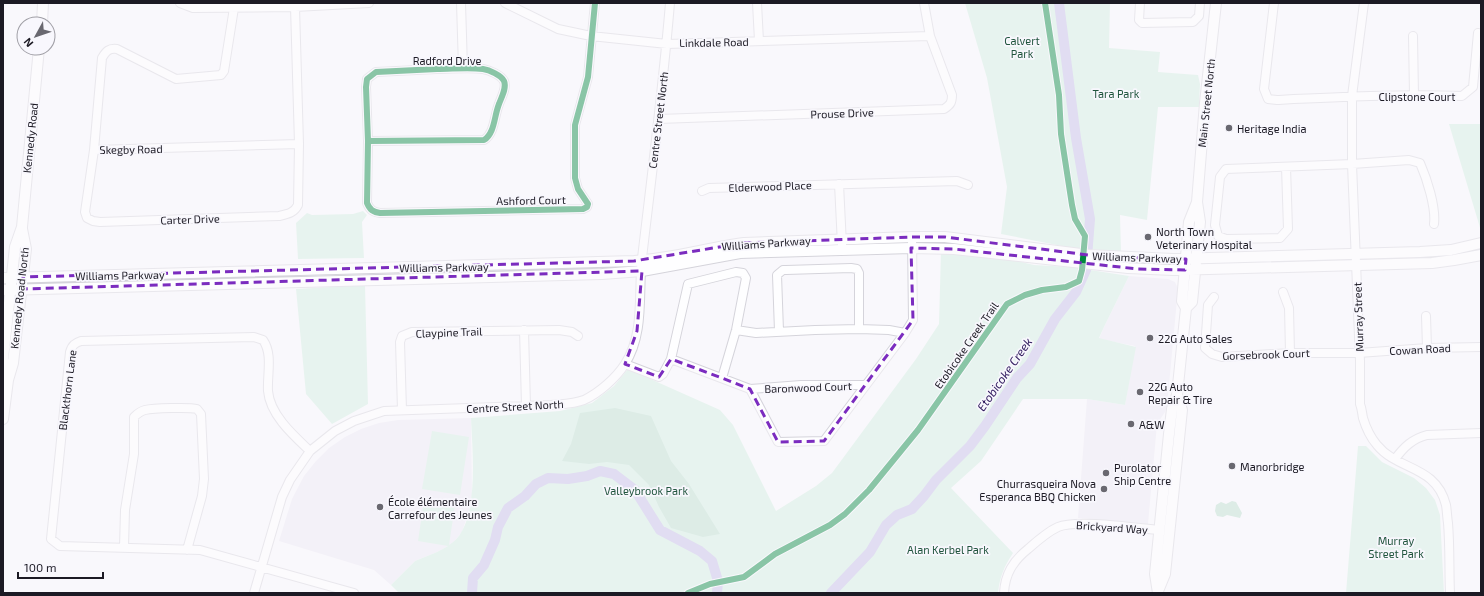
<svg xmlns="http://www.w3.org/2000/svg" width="1484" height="596" viewBox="0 0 1484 596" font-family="'Exo 2',sans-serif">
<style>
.built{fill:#ebe9f3}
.green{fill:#d1eee0}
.forest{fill:#badecd}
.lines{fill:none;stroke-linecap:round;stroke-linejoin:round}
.river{stroke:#c3bce6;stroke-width:10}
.minor-casing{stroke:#d5d4db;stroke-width:10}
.major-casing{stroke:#d5d4db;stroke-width:12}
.minor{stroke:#fefeff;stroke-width:8}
.major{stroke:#fefeff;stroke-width:10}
.cycleway-casing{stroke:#f8f7fd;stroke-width:8}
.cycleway{stroke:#00873e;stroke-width:6}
.marked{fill:none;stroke:#7b2cbf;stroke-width:3;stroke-dasharray:8 5;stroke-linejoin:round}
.poi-dot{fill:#696870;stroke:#f8f7fd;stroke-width:1.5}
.labels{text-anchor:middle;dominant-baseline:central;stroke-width:3.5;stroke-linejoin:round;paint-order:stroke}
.park-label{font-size:11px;fill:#21553e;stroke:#f8f7fd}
.street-label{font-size:11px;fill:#1c1a24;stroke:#f8f7fd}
.poi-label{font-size:11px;fill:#1c1a24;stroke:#f8f7fd;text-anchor:start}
.water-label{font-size:12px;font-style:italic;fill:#301b5e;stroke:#f8f7fd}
</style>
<rect width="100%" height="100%" fill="#f9f8fc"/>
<path class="built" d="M 1129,276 L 1168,279 L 1175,282 L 1178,289 L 1167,406 L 1165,412 L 1157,424 L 1148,524 L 1078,518 L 1087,399 L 1125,405 L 1135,346 L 1099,339 L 1104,327 Z
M 471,418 L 472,496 L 468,514 L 462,532 L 452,544 L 437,552 L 415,561 L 391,585 L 374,570 L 279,541 L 292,499 L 304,476 L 316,461 L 329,448 L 345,437 L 361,429 L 379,423 L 398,420 Z"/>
<path class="green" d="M 965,3 L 1110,3 L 1109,48 L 1160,52 L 1158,72 L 1198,75 L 1200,84 L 1199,107 L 1158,107 L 1147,220 L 1120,215 L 1121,252 L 1067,247 L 1001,234 L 1007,187 L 987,78 Z
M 1449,124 L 1481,124 L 1481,231 Z
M 363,211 L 367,215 L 362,222 L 364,258 L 298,259 L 296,223 L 307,213 L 312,215 L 353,214 Z
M 941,251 L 1017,261 L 1034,265 L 1071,267 L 1129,276 L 1104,327 L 1099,338 L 1136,347 L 1125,405 L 1087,399 L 1023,399 L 981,461 L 951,488 L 1013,553 C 1004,567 1000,576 998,593 L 399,593 L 391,585 L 415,561 L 437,552 L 448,546 L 418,541 L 424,500 L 455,505 L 449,545 C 481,527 472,449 471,418 L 560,411 L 592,403 L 614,386 L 628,369 L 720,410 L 733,425 L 776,511 L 816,486 L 832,473 L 916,359 L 939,324 Z
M 365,285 L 368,404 L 332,424 L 306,394 L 296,289 Z
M 432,431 L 469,437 L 460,495 L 422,489 Z
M 1358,446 L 1366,446 L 1382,462 L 1414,478 L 1426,488 L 1435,500 L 1440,515 L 1444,593 L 1346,593 Z"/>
<path class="forest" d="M 615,408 L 651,416 L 671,461 L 689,484 L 720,534 L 703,537 L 671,528 L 659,507 L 649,485 L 629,465 L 607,462 L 589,464 L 562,461 L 571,444 L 580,413 Z
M 1232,501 L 1236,502 L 1242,513 L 1240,518 L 1227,515 L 1223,517 L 1217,516 L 1215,511 L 1216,505 L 1221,502 L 1226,504 Z"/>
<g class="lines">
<path class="river" d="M 472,593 L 473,578 L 484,565 L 495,540 L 498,527 L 508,508 L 525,496 L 536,484 L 548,478 L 568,479 L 587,476 L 600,471 L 614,474 L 635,490 L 660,530 L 700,551 L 712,561 L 718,581 L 717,593
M 831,593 L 870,552 L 886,525 L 897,515 L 912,509 L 924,496 L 936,480 L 970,446 L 985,426 L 1017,378 L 1030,364 L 1055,319 L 1076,292 L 1086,270 L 1090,219 L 1076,138 L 1059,3"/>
<g class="minor-casing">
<path id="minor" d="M 180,3 L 193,8 L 295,7 L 369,3
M 461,3 L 463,68
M 505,3 L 558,29 L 591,36 L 667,44 L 930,36
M 757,3 L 759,41
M 1140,3 L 1139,20 L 1142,23 L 1193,22 L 1199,16 L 1200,3
M 1274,3 L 1264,89 L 1268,99 L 1277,100 C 1339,97 1400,94 1462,96 L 1473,87 L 1478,33
M 1364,3 L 1352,96 L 1352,164 L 1360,361 L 1360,404 C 1362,409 1362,413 1363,418 C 1366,428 1371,438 1377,445 C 1398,471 1436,465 1446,505 C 1447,511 1447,517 1448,523 C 1450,547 1449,570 1450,593
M 234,8 L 224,71 L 221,75 L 176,79 L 117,49 C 109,48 106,51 102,58 L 94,150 L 85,212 L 87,218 L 93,221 L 100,222 L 279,216 C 288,214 294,213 298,205 L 299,144 L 295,7
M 1413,36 L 1414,95
M 659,119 L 944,109 C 950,105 952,103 952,95 L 930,36 L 924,3
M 368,141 L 484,140 C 495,133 494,116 499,104 C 501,98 507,88 504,81 C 501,75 489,70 483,69 C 468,67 452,69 437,69 C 417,70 396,71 376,72 L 367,79 L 366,87 L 368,141 L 367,203 C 370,210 373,212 380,213 L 583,209 L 587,207 L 588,204 L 578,189 L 575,178 L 575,125 L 588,77 L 595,3
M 94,150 L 299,144
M 1286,167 L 1288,229 L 1280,238 L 1226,239 L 1218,236 L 1215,225 L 1220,177 L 1226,169 L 1352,164 L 1409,160 L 1420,163 C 1427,179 1436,207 1434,224
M 839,184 L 842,245
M 702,191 L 709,188 L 957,181 L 968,185
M 1283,292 L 1289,308 L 1290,353
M 1214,297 L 1208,305 L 1205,348 L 1212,354 L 1222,357 L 1290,353 L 1359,353 L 1427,348 L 1481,347
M 1426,316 L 1427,348
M 524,330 L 526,406
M 736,330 L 756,333 L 815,330 L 859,329 L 889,330 L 905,333
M 779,331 L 777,275 L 783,270 L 786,270 L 851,268 L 857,269 L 859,273 L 859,329
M 671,359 L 750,389 L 801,385 L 866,385
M 625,364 L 659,377 L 663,374 L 671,359 L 688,284 L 736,272 L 743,273 L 746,278 L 736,330 L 722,378
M 750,389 L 778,442 L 824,441 L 905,333 L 913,320 L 912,237
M 402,410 L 400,342 L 402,336 L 412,332 L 559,330 L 572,332 L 578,336
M 310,451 C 294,436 270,415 268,391 C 267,375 273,354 263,340 L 254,337 L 81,341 C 75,343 72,345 70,352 L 51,539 L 60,546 L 200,550 L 354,593
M 1395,459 C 1404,447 1412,439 1427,435 L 1481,433
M 124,547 L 125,510 L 134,454 L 134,417 C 137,414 141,411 145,410 C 153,408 190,407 197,409 L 201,414 L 204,479 L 202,496 L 187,550
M 254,593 L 282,497 L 290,480 L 310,451 L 335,431 L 354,421 L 384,411 L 551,405 C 562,404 574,404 584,400 C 599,393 616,378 625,364 C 645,333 638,293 642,258 C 652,173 663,88 670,3
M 1004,593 C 1005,574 1013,561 1028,549 C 1037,541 1047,532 1058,527 C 1077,519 1136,528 1159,530"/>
</g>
<g class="major-casing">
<path id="major" d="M 42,24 L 43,3
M 3,278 L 634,261 C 671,259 707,248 744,243 L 912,237 L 945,237 L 1089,255 L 1173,259 L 1420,252 L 1451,250 L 1481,243
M 3,290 L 602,274 L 642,271 L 740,253 L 911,248 L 954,249 L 1128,268 L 1173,270 L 1432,263 L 1454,260 L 1481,255
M 1186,308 L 1192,302 L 1200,222 L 1197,202 L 1205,103 L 1216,3
M 8,380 L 3,359 L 15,247 L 22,227 L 39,48
M 3,419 L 8,380 L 13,363 L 26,249 L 22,229
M 1158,591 L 1165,574 L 1182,410 L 1177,395
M 1158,593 L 1155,574 L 1169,434 L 1172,409 L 1177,395 L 1186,308 L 1182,301 L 1189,222 L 1197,202"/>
</g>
<use href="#minor" class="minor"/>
<use href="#major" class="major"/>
<g class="cycleway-casing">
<path id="cycleway" d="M 368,141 L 484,140 C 495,133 494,116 499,104 C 501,98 507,88 504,81 C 501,75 489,70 483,69 C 468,67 452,69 437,69 C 417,70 396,71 376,72 L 367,79 L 366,87 L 368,141 L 367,203 C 370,210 373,212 380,213 L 583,209 L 587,207 L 588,204 L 578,189 L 575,178 L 575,125 L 588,77 L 595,3
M 688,593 L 710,584 L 744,577 L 775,554 L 830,525 L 845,514 L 869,490 L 918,430 L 1007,304 L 1025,295 L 1042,290 L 1066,287 L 1079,281 L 1082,270 L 1085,236 L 1075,219 L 1072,205 L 1061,134 L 1059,95 L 1045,3"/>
</g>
<use href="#cycleway" class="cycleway"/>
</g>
<path d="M0 0H1484V596H0ZM 912,237 L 945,237 L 1104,257 L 1186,259 L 1185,270 L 1138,269 L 954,249 L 911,248 L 913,320 L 824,441 L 778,442 L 750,389 L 722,378 L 671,359 L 659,377 L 625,364 L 637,331 L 642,271 L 21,289 L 23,277 L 634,261 L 744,243 Z" fill="#f9f8fc" fill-opacity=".55" fill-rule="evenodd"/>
<path class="marked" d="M 912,237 L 945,237 L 1104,257 L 1186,259 L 1185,270 L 1138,269 L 954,249 L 911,248 L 913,320 L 824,441 L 778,442 L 750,389 L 722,378 L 671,359 L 659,377 L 625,364 L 637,331 L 642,271 L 21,289 L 23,277 L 634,261 L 744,243 Z"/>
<g class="poi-dot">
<circle cx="1229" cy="128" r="4"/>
<circle cx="1148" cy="237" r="4"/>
<circle cx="1150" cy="338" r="4"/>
<circle cx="1140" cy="392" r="4"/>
<circle cx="1131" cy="424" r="4"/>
<circle cx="1232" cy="466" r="4"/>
<circle cx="1106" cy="473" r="4"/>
<circle cx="1104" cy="489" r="4"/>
<circle cx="380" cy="507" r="4"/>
</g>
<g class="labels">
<g class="park-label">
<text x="1022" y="40">Calvert<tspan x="1022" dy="13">Park</tspan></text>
<text x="1116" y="93">Tara Park</text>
<text x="646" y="490">Valleybrook Park</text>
<text x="1396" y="540">Murray<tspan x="1396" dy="13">Street Park</tspan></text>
<text x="948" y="549">Alan Kerbel Park</text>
</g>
<g class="street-label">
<text transform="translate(714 42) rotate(-1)">Linkdale Road</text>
<text x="447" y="60">Radford Drive</text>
<text x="1417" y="96">Clipstone Court</text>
<text transform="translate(1206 103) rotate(-84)">Main Street North</text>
<text transform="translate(842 113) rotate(-2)">Prouse Drive</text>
<text transform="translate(658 120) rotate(-83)">Centre Street North</text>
<text transform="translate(30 138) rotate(-84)">Kennedy Road</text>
<text transform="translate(131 149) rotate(-1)">Skegby Road</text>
<text transform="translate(770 186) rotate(-2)">Elderwood Place</text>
<text transform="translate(531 200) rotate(-1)">Ashford Court</text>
<text transform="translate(190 219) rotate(-2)">Carter Drive</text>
<text transform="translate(766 243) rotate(-4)">Williams Parkway</text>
<text transform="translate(1137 257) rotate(2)">Williams Parkway</text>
<text transform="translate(444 267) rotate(-1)">Williams Parkway</text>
<text transform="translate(120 275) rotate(-1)">Williams Parkway</text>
<text transform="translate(19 298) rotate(-84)">Kennedy Road North</text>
<text transform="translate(1358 317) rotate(-92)">Murray Street</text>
<text transform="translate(449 332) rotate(-2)">Claypine Trail</text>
<text transform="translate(966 345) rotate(-55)">Etobicoke Creek Trail</text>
<text transform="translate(1420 349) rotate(-3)">Cowan Road</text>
<text transform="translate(1266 354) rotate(-2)">Gorsebrook Court</text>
<text transform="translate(808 387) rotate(-2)">Baronwood Court</text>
<text transform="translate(67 390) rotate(-83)">Blackthorn Lane</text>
<text transform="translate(515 406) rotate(-3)">Centre Street North</text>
<text transform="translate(1112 527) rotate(4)">Brickyard Way</text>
</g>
<g class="poi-label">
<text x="1237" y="128">Heritage India</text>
<text x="1156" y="231">North Town<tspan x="1156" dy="13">Veterinary Hospital</tspan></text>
<text x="1158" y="338">22G Auto Sales</text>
<text x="1148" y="386">22G Auto<tspan x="1148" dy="13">Repair &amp; Tire</tspan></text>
<text x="1139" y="424">A&amp;W</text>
<text x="1240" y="466">Manorbridge</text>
<text x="1114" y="467">Purolator<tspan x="1114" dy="13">Ship Centre</tspan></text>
<text x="1096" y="483" text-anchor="end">Churrasqueira Nova<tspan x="1096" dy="13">Esperanca BBQ Chicken</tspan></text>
<text x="388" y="501">École élémentaire<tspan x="388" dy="13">Carrefour des Jeunes</tspan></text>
</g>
<g class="water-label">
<text transform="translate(1004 374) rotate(-55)">Etobicoke Creek</text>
</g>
</g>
<rect width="1484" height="596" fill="none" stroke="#1c1a24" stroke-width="8"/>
<g transform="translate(36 36) rotate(230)"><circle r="19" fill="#f8f7fd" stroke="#a09fa6"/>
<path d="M0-3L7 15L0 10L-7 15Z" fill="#696870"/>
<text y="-6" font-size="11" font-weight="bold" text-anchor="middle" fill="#1c1a24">N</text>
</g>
<path d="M18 572v6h85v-6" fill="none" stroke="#1c1a24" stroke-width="2"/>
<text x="24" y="572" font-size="12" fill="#1c1a24" stroke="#f8f7fd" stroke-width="3" paint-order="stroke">100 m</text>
</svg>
